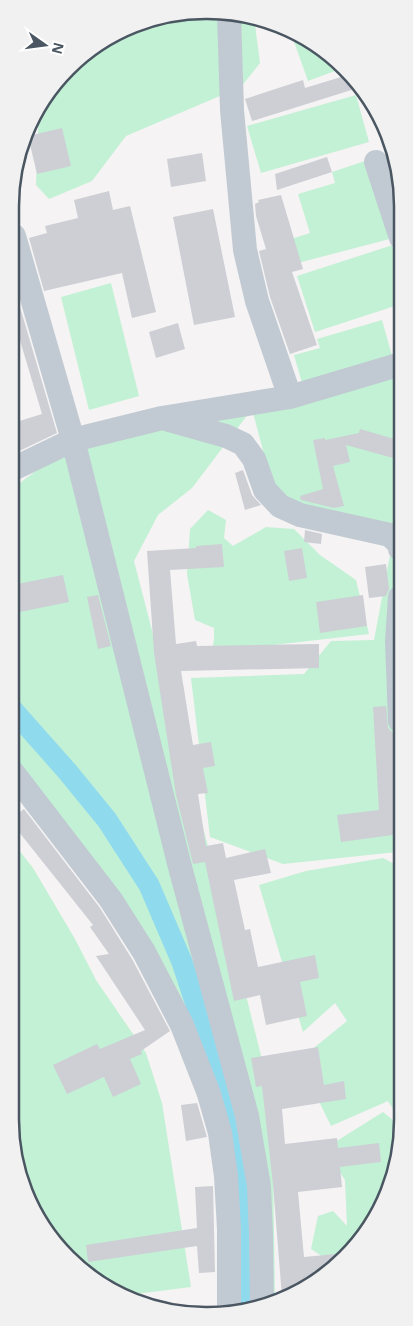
<svg xmlns="http://www.w3.org/2000/svg" width="413" height="1326" viewBox="0 0 413 1326" font-family="'Noto Sans',sans-serif">
<style>
.green{fill:#c3f1d5}
.lines{fill:none;stroke-linecap:round;stroke-linejoin:round}
.canal{stroke:#90daee;stroke-width:21}
.building{fill:#cdcfd5}
.minor{stroke:#c1cad2;stroke-width:24}
.rim{fill:none;stroke:#4a5661;stroke-width:2.5}
</style>
<rect width="100%" height="100%" fill="#f5f3f3"/>
<path class="green" d="M 168,14 L 245,14 L 254,17 L 260,63 L 241,87 L 126,136 L 92,181 L 49,199 L 36,185 L 39,108 L 43,97 L 98,43 Z
M 297,34 L 305,36 L 343,68 L 308,81 L 292,36 Z
M 356,95 L 369,142 L 261,173 L 247,126 Z
M 380,156 L 401,236 L 294,264 L 288,240 L 310,233 L 298,194 L 335,183 L 332,172 Z
M 399,243 L 401,251 L 401,304 L 315,332 L 297,276 Z
M 111,283 L 139,396 L 89,410 L 61,297 Z
M 382,320 L 394,363 L 304,390 L 294,355 L 320,348 L 317,339 Z
M 401,369 L 400,853 L 397,852 L 283,864 L 210,837 L 191,678 L 304,674 L 331,641 L 374,640 L 393,539 L 278,507 L 252,409 L 192,488 L 158,515 L 134,561 L 236,955 L 272,1100 L 275,1301 L 258,1309 L 231,1311 L 237,1257 L 188,1022 L 11,763 L 13,488 L 76,441 Z
M 208,510 L 226,520 L 224,538 L 233,546 L 266,527 L 294,529 L 320,555 L 356,580 L 369,634 L 212,652 L 214,639 L 214,628 L 195,620 L 187,574 L 190,529 Z
M 11,840 L 33,868 L 75,939 L 96,980 L 146,1053 L 162,1103 L 191,1287 L 120,1296 L 117,1285 L 115,1292 L 59,1249 L 25,1194 L 10,1119 Z
M 383,858 L 400,867 L 399,1119 L 388,1101 L 331,1126 L 299,1060 L 347,1021 L 335,1003 L 303,1032 L 259,885 L 306,871 Z
M 383,1112 L 399,1125 L 399,1158 L 370,1228 L 335,1265 L 311,1249 L 318,1216 L 333,1211 L 347,1226 L 345,1180 L 324,1149 Z"/>
<g class="lines">
<path class="canal" d="M 12,709 L 67,771 L 107,820 L 149,885 L 182,962 L 223,1087 L 239,1181 L 250,1310"/>
</g>
<path class="building" d="M 351,74 L 361,87 L 252,121 L 245,99 L 303,80 L 305,88 Z
M 62,128 L 71,166 L 37,174 L 28,136 Z
M 202,153 L 206,181 L 171,187 L 167,159 Z
M 327,157 L 332,172 L 277,190 L 275,174 Z
M 109,191 L 113,210 L 130,206 L 156,312 L 132,318 L 122,273 L 44,291 L 29,238 L 47,233 L 45,226 L 78,218 L 74,200 Z
M 281,195 L 303,269 L 292,272 L 317,345 L 290,354 L 270,297 L 259,251 L 266,249 L 256,216 L 255,204 L 259,202 L 258,200 Z
M 213,209 L 235,317 L 194,325 L 173,217 Z
M 13,283 L 57,433 L 13,454 L 13,423 L 42,414 L 19,337 L 16,337 L 13,327 Z
M 178,323 L 185,349 L 156,358 L 149,332 Z
M 360,429 L 398,440 L 393,458 L 346,445 L 350,462 L 333,466 L 344,506 L 334,508 L 301,500 L 300,496 L 323,489 L 313,440 L 325,438 L 325,440 L 359,433 Z
M 243,470 L 252,495 L 261,505 L 245,510 L 235,473 Z
M 305,530 L 322,534 L 321,544 L 304,542 Z
M 222,544 L 224,567 L 170,570 L 176,644 L 196,641 L 197,646 L 319,644 L 319,668 L 181,671 L 193,745 L 211,742 L 215,766 L 203,768 L 208,793 L 198,794 L 206,846 L 223,843 L 226,858 L 265,849 L 271,873 L 234,880 L 245,930 L 250,929 L 258,967 L 315,955 L 319,978 L 300,982 L 307,1016 L 266,1025 L 260,995 L 234,1001 L 205,862 L 193,864 L 176,795 L 154,653 L 147,551 L 196,548 L 196,546 Z
M 302,548 L 307,578 L 289,581 L 284,551 Z
M 386,564 L 389,589 L 386,596 L 369,598 L 365,567 Z
M 63,575 L 69,602 L 15,613 L 12,599 L 12,585 Z
M 98,595 L 111,646 L 98,649 L 87,597 Z
M 363,595 L 367,626 L 320,633 L 316,602 Z
M 386,706 L 388,728 L 393,733 L 397,734 L 400,778 L 400,834 L 341,842 L 337,815 L 379,810 L 373,707 Z
M 24,809 L 100,908 L 132,959 L 170,1031 L 141,1051 L 142,1054 L 130,1059 L 141,1084 L 113,1097 L 104,1077 L 67,1094 L 53,1065 L 97,1044 L 100,1049 L 145,1030 L 96,956 L 109,954 L 90,927 L 93,925 L 11,822 L 11,819 Z
M 318,1047 L 324,1085 L 344,1081 L 346,1099 L 282,1109 L 285,1144 L 337,1138 L 338,1148 L 379,1143 L 381,1162 L 340,1167 L 342,1187 L 298,1192 L 304,1257 L 347,1253 L 326,1276 L 282,1297 L 273,1185 L 262,1086 L 256,1087 L 251,1058 Z
M 197,1103 L 207,1137 L 186,1141 L 181,1105 Z
M 213,1186 L 215,1272 L 199,1273 L 197,1246 L 88,1262 L 86,1245 L 197,1228 L 195,1187 Z"/>
<g class="lines">
<path class="minor" d="M 229,14 L 232,110 L 245,250 L 257,301 L 290,397
M 376,162 L 401,238
M 14,236 L 73,440 L 180,867 L 247,1116 L 259,1186 L 261,1235 L 262,1307
M 169,420 L 226,436 L 243,444 L 254,459 L 265,490 L 280,506 L 300,515 L 390,535 L 400,545 L 400,549
M 13,469 L 73,440 L 162,418 L 290,397 L 401,364
M 400,721 L 397,641 L 400,597
M 11,770 L 111,900 L 144,952 L 182,1025 L 209,1094 L 220,1133 L 226,1176 L 229,1229 L 229,1311"/>
</g>
<path d="M0 0H413V1326H0ZM206 19H207A187 187 0 0 1 394 206V1120A187 187 0 0 1 207 1307H206A187 187 0 0 1 19 1120V206A187 187 0 0 1 206 19Z" fill="#f1f1f2" fill-rule="evenodd"/>
<path class="rim" d="M206 19H207A187 187 0 0 1 394 206V1120A187 187 0 0 1 207 1307H206A187 187 0 0 1 19 1120V206A187 187 0 0 1 206 19Z"/>
<g transform="translate(45 45) rotate(104)" stroke="#ffffff" stroke-width="4" paint-order="stroke">
<path d="M0-4L9 19L0 12L-9 19Z" fill="#4a5661"/>
<text y="-8" font-size="14" font-weight="bold" text-anchor="middle" fill="#4a5661">N</text>
</g>
</svg>
